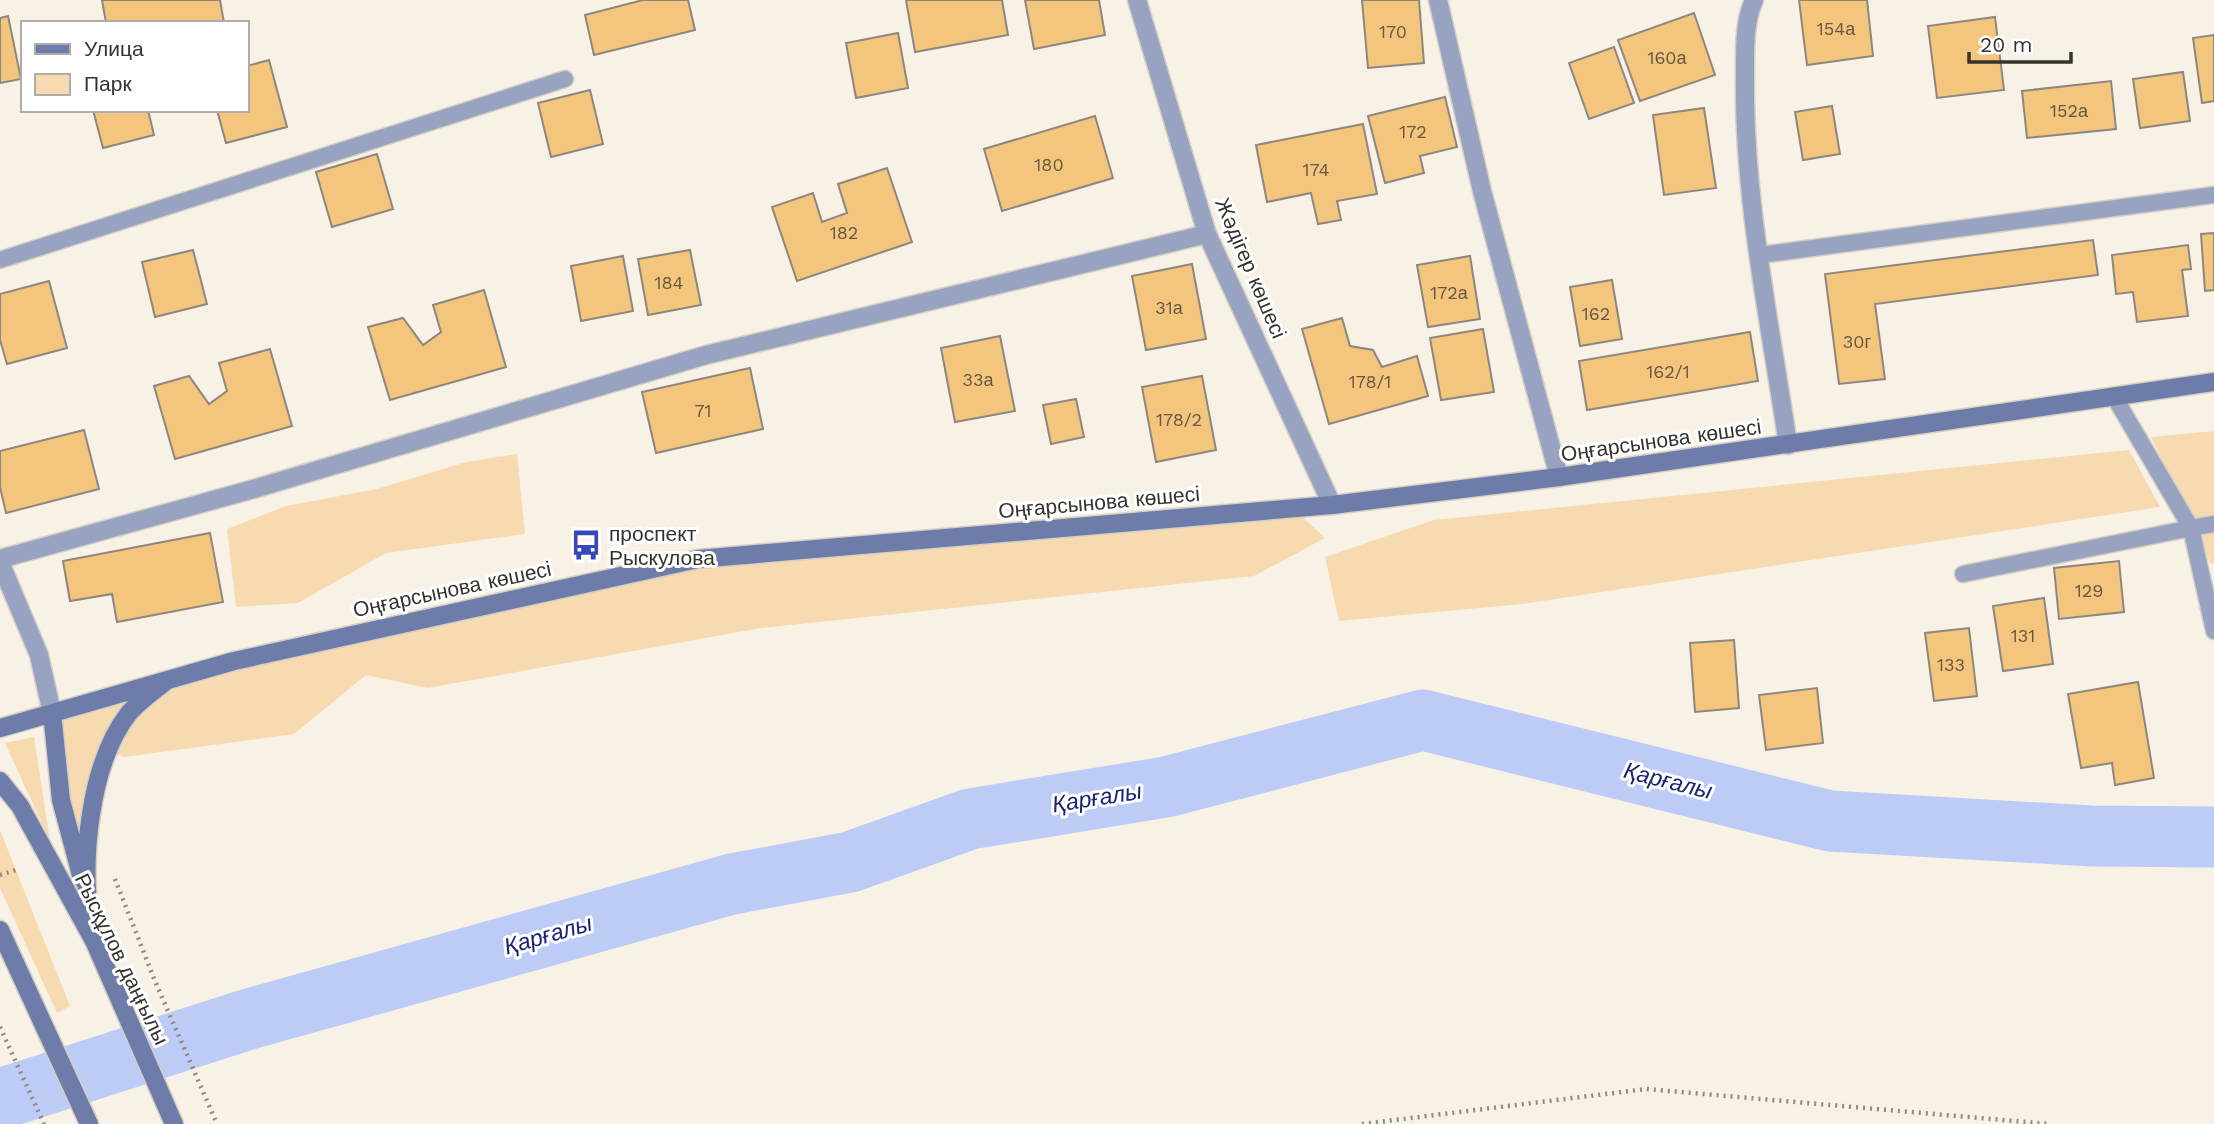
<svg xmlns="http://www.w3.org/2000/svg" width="2214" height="1124" viewBox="0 0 2214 1124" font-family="'Work Sans',sans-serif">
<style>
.green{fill:#f7dab0}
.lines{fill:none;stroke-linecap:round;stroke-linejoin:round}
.river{stroke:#bdcbf7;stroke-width:61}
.building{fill:#f4c57d;stroke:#8e877e;stroke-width:2}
.lane-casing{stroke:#d5cfc5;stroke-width:19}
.street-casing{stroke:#d5cfc5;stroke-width:21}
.secondary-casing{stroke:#d5cfc5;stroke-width:21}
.path{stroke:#8e8a82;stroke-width:4.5;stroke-dasharray:2 5;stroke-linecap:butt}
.lane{stroke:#98a3c2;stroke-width:16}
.street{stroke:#98a3c2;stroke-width:18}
.secondary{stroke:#6e7ca9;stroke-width:18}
.labels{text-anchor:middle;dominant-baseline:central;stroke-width:6;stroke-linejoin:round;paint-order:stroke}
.number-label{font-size:18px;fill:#665842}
.street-label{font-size:21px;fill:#36332f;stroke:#fff}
.poi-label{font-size:21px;fill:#36332f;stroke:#fff;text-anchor:start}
.water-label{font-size:23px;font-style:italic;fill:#1b2372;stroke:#fff}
</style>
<rect width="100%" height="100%" fill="#f8f1e6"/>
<path class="green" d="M 2214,431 L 2214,564 L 2211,564 L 2151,437 Z
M 2129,450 L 2160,507 L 1522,604 L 1339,621 L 1325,557 L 1434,520 Z
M 517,454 L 525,534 L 386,553 L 298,603 L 236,607 L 227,529 L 286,506 L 377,489 L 466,462 Z
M 1294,509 L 1325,538 L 1254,576 L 761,628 L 428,688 L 366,675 L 294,734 L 124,757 L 108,751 L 92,808 L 75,851 L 52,713 L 698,559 Z
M 34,737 L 50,841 L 5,743 Z
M 0,830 L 70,1006 L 57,1013 L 0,888 Z"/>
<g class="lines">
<path class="river" d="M 0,1099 L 246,1020 L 732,884 L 850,862 L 970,819 L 1166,787 L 1423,720 L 1830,821 L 2092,836 L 2214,837"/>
</g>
<path class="building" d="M 102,0 L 220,0 L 224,23 L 106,23 Z
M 643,0 L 688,0 L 695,30 L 594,55 L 585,15 Z
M 906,0 L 1002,0 L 1008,35 L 915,52 Z
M 1025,0 L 1099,0 L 1105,35 L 1034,49 Z
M 1362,0 L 1419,0 L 1424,63 L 1368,68 Z
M 1799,0 L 1867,0 L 1873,56 L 1807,65 Z
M 1694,13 L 1715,75 L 1640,101 L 1618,40 Z
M 8,16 L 21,79 L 0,83 L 0,18 Z
M 1995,17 L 2004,90 L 1937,98 L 1928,26 Z
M 898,33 L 908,88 L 856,98 L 846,43 Z
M 2214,35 L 2214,101 L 2202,103 L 2193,38 Z
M 1614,47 L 1634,103 L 1589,119 L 1569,63 Z
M 269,60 L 287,127 L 226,143 L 217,110 L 247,110 L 247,66 Z
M 2183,72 L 2190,121 L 2140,128 L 2133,79 Z
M 2111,81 L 2116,129 L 2027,138 L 2022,91 Z
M 590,90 L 603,144 L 551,157 L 538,103 Z
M 1445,97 L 1457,147 L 1420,156 L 1424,173 L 1385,183 L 1368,116 Z
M 1832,106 L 1840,154 L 1803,160 L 1795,112 Z
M 1704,108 L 1716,188 L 1664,195 L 1653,115 Z
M 93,110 L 148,110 L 154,135 L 103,148 Z
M 1095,116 L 1113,178 L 1002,211 L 984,149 Z
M 1363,124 L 1377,194 L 1337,201 L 1341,220 L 1318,224 L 1311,193 L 1267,202 L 1256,145 Z
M 377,154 L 393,209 L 332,227 L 316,172 Z
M 887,168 L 912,242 L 797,281 L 772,207 L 813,193 L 822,222 L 847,213 L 838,184 Z
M 2214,233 L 2214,290 L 2205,291 L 2201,234 Z
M 2093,240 L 2098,275 L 1875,304 L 1885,379 L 1839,384 L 1825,274 Z
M 2188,245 L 2191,269 L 2182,270 L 2188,316 L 2137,322 L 2133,292 L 2116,294 L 2112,255 Z
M 193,250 L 207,304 L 155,317 L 142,262 Z
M 690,250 L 701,305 L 648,315 L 638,259 Z
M 623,256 L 633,311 L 581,321 L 571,266 Z
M 1470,256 L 1480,319 L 1428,327 L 1417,265 Z
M 1192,264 L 1206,339 L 1146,350 L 1132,276 Z
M 1612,280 L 1622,339 L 1580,346 L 1570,287 Z
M 49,281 L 67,348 L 7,364 L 0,340 L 0,294 Z
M 484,290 L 506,367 L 390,400 L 368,327 L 403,318 L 423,345 L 441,332 L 433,305 Z
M 1342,318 L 1350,346 L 1373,350 L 1382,367 L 1417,356 L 1428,396 L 1329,424 L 1302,329 Z
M 1483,329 L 1494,392 L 1441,400 L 1430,338 Z
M 1750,332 L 1758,381 L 1587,410 L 1579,361 Z
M 1000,336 L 1015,411 L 955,422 L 941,348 Z
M 270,349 L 292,426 L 175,459 L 154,386 L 189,376 L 209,404 L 227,391 L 219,363 Z
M 750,368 L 763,429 L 656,453 L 642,392 Z
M 1202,376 L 1216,450 L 1156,462 L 1142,387 Z
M 1076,399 L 1084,437 L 1051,444 L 1043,405 Z
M 84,430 L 99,489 L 6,513 L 0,487 L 0,451 Z
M 210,533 L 223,602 L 117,622 L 112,594 L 70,601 L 63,561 Z
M 2119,561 L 2124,612 L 2059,619 L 2054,568 Z
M 2044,598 L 2053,664 L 2003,671 L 1993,606 Z
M 1969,628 L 1977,696 L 1934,701 L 1925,633 Z
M 1734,640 L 1739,708 L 1695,712 L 1690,643 Z
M 2138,682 L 2154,778 L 2115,785 L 2112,763 L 2081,768 L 2068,694 Z
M 1817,688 L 1823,743 L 1766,750 L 1759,695 Z"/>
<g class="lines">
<g class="lane-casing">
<path id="lane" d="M 1760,255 L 2214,195
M 0,260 L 565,79
M 2115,398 L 2191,528 L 2214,524
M 1963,574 L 2191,528 L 2214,631"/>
</g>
<g class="street-casing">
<path id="street" d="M 1137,0 L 1207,234 L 1332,505
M 1438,0 L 1482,191 L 1559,477
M 1754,0 C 1744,22 1745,50 1745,74 C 1743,198 1770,322 1788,445
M 0,559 L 250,490 L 706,355 L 1207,234
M 0,562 L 39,655 L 52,713"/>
</g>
<g class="secondary-casing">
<path id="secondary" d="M 52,713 L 61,800 L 82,879
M 0,728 L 234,661 L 698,559 L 1332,505 L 1559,477 L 2214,382
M 0,781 L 20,806 L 95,943 L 174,1124
M 91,925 C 80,863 89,764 129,713 C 139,701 154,691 166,681
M 0,930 L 89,1124"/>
</g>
<path class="path" d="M 0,875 L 16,870
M 115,879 L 155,981 L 217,1124
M 0,1027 L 44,1124
M 1362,1124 L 1646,1089 L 2049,1124"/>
<use href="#lane" class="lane"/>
<use href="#street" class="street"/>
<use href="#secondary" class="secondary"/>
</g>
<defs>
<g id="bus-bare" transform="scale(2.415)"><path d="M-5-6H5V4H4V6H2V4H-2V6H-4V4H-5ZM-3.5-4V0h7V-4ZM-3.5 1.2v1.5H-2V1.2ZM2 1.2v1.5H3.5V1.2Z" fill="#3647ba" stroke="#fff" stroke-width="2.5" paint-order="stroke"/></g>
</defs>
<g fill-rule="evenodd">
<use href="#bus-bare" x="586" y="545"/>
</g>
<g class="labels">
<g class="number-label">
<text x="1836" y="28">154а</text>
<text x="1393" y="31">170</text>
<text x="1667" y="57">160а</text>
<text x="2069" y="110">152а</text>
<text x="1413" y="131">172</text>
<text x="1049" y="164">180</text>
<text x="1316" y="169">174</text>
<text x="844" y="232">182</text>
<text x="669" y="282">184</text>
<text x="1449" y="292">172а</text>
<text x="1169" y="307">31а</text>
<text x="1596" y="313">162</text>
<text x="1857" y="341">30г</text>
<text x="1668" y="371">162/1</text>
<text x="978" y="379">33а</text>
<text x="1370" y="381">178/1</text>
<text x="703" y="410">71</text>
<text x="1179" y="419">178/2</text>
<text x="2089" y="590">129</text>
<text x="2023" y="635">131</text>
<text x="1951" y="664">133</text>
</g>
<g class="street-label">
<text transform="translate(1251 268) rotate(67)">Жәдігер көшесі</text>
<text transform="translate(1661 440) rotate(-8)">Оңғарсынова көшесі</text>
<text transform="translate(1099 502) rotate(-5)">Оңғарсынова көшесі</text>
<text transform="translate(452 589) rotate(-12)">Оңғарсынова көшесі</text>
<text transform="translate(122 959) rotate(64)">Рысқұлов даңғылы</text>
</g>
<g class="poi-label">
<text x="609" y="533">проспект<tspan x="609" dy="24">Рыскулова</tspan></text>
</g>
<g class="water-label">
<text transform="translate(1668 781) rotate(14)">Қарғалы</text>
<text transform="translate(1097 798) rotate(-9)">Қарғалы</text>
<text transform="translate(548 935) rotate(-16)">Қарғалы</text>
</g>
</g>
<rect x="21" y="21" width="228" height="91" fill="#ffffff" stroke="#afadac" stroke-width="2"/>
<rect x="35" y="44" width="35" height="10" fill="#6e7ca9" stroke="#afadac" stroke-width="2"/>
<text x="84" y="56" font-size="21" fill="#36332f">Улица</text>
<rect x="35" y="74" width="35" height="21" fill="#f7dab0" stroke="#afadac" stroke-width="2"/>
<text x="84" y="91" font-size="21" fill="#36332f">Парк</text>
<path d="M1969 52v10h102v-10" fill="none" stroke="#36332f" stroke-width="3.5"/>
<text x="1980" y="52" font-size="21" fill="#36332f" stroke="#ffffff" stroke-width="5" paint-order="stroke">20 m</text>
</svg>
